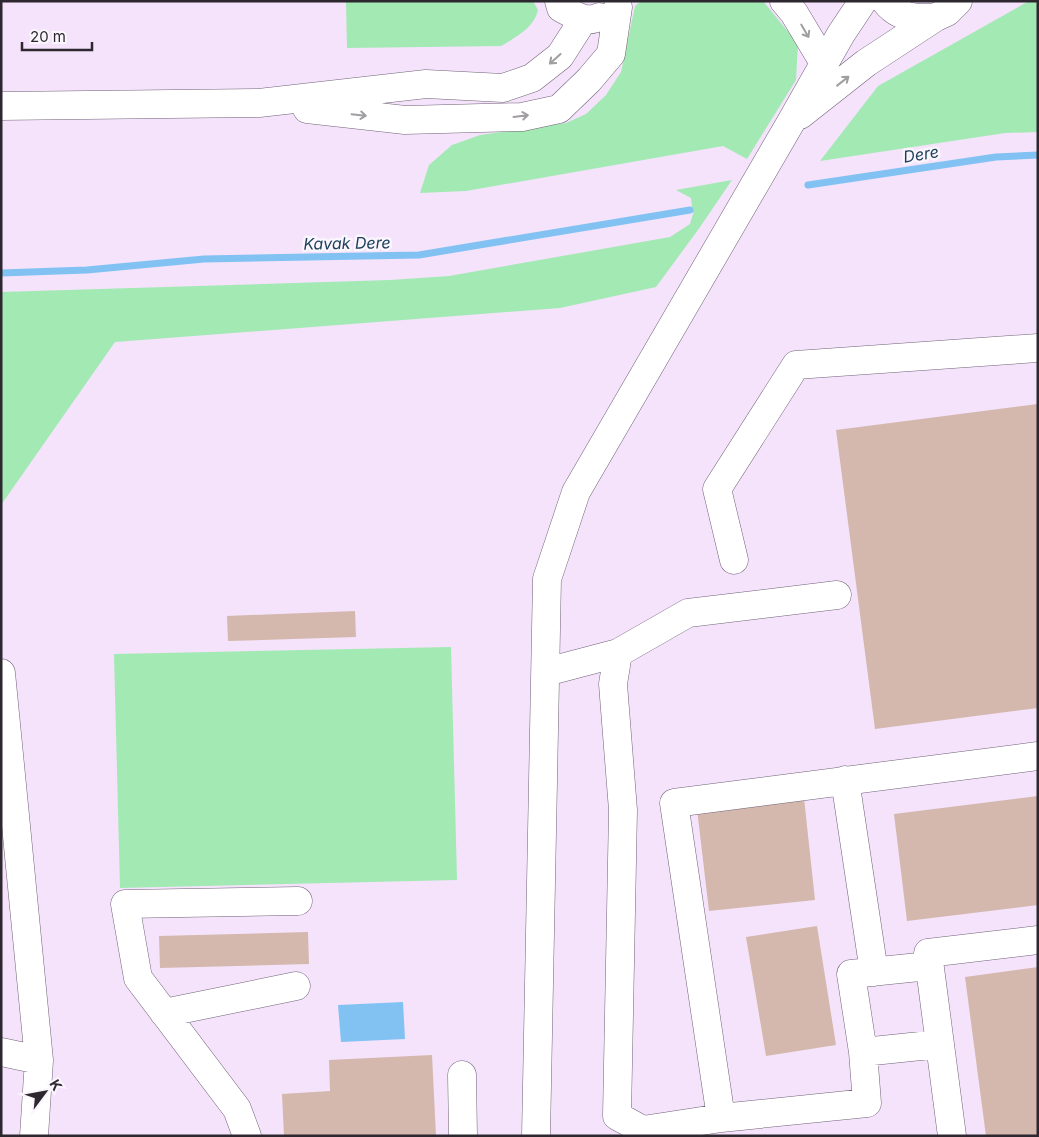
<svg xmlns="http://www.w3.org/2000/svg" width="1039" height="1137" viewBox="0 0 1039 1137" font-family="Inter,sans-serif">
<style>
.green{fill:#a3e9b4}
.water{fill:#81c2f3}
.lines{fill:none;stroke-linecap:round;stroke-linejoin:round}
.stream{stroke:#81c2f3;stroke-width:7}
.building{fill:#d4b8ad}
.minor-casing{stroke:#716377;stroke-width:29}
.minor{stroke:#fff;stroke-width:28}
.oneway{stroke:#a09ea1}
.labels{text-anchor:middle;dominant-baseline:central;stroke-width:5;stroke-linejoin:round;paint-order:stroke}
.water-label{font-size:16px;font-style:italic;fill:#1d415a;stroke:#fbf5fe}
</style>
<rect width="100%" height="100%" fill="#f4e3fb"/>
<path class="green" d="M 346,1 L 533,1 L 538,10 C 534,28 516,37 501,46 L 347,48 Z
M 641,1 L 763,1 L 798,44 L 796,80 L 747,159 L 723,146 L 466,191 L 420,193 L 429,165 L 452,145 L 480,135 L 566,123 L 586,114 L 606,95 L 621,72 L 635,6 Z
M 1029,1 L 1038,1 L 1038,132 L 1005,133 L 820,161 L 878,86 Z
M 732,180 L 698,230 L 656,287 L 560,308 L 115,342 L 1,505 L 1,292 L 390,280 L 449,276 L 670,237 L 690,224 L 693,214 L 691,198 L 676,190 Z
M 451,647 L 457,880 L 120,888 L 114,654 Z"/>
<path class="water" d="M 403,1002 L 405,1039 L 341,1042 L 338,1005 Z"/>
<g class="lines">
<path class="stream" d="M 808,185 L 996,157 L 1038,155
M 1,273 L 87,270 L 204,259 L 419,255 L 690,210"/>
</g>
<path class="building" d="M 1038,404 L 1038,708 L 875,729 L 836,430 Z
M 355,611 L 356,637 L 228,641 L 227,616 Z
M 1038,796 L 1038,905 L 907,921 L 894,814 Z
M 804,798 L 815,900 L 709,911 L 697,809 Z
M 817,926 L 836,1045 L 766,1056 L 746,937 Z
M 308,932 L 309,964 L 160,968 L 159,936 Z
M 1038,967 L 1038,1136 L 986,1136 L 965,977 Z
M 432,1055 L 436,1136 L 284,1136 L 282,1094 L 330,1091 L 329,1060 Z"/>
<g class="lines">
<g class="minor-casing">
<path id="minor" d="M 559,1 L 561,8 C 573,14 586,24 599,17
M 784,1 L 794,13 L 824,63
M 885,1 C 898,18 917,20 936,17
M 1,106 L 259,103 L 426,84 L 503,88 L 532,78 L 560,56 L 583,20
M 307,109 L 405,120 L 522,117 L 559,109 L 589,80 L 611,54 L 618,7
M 800,115 L 866,63 L 936,17 L 947,12 L 958,1
M 734,560 L 717,489 L 796,365 L 1038,348
M 837,595 L 688,613 L 618,653 L 613,684 L 623,810 L 617,1116 L 643,1130 L 721,1118 L 867,1103 L 863,1052
M 546,672 L 618,653
M 1,673 L 39,1060
M 845,780 L 874,972
M 929,966 L 851,974 L 863,1052 L 940,1044
M 164,1013 L 296,986
M 1,1052 L 39,1060 L 34,1136
M 462,1075 L 463,1136
M 721,1118 L 674,803 L 1038,756
M 247,1136 L 237,1109 L 138,978 L 125,904 L 298,901
M 536,1136 L 547,579 L 576,492 L 791,122 L 841,34 L 863,1
M 952,1136 L 928,953 L 1038,940"/>
</g>
<use href="#minor" class="minor"/>
</g>
<defs><path id="oneway-shaft" d="M-6 0H5M1.5-3L5.5 0L1.5 3" fill="none" stroke-width="1.6" stroke-linecap="round" stroke-linejoin="round" transform="scale(1.25)"/></defs>
<g class="oneway">
<use href="#oneway-shaft" transform="translate(805 31) rotate(60)"/>
<use href="#oneway-shaft" transform="translate(555 59) rotate(138)"/>
<use href="#oneway-shaft" transform="translate(843 81) rotate(-38)"/>
<use href="#oneway-shaft" transform="translate(359 115) rotate(6)"/>
<use href="#oneway-shaft" transform="translate(521 116) rotate(-7)"/>
</g>
<g class="labels">
<g class="water-label">
<text transform="translate(921 154) rotate(-9)">Dere</text>
<text transform="translate(347 243) rotate(-1)">Kavak Dere</text>
</g>
</g>
<rect width="1039" height="1137" fill="none" stroke="#2d272f" stroke-width="5"/>
<g transform="translate(45 1092) rotate(58)" stroke="#fbf5fe" stroke-width="4" paint-order="stroke">
<path d="M0-4L9 19L0 12L-9 19Z" fill="#2d272f"/>
<text y="-8" font-size="14" font-weight="bold" text-anchor="middle" fill="#2d272f">K</text>
</g>
<path d="M22 42v8h70v-8" fill="none" stroke="#2d272f" stroke-width="2.5"/>
<text x="30" y="42" font-size="15" fill="#2d272f" stroke="#fbf5fe" stroke-width="4" paint-order="stroke">20 m</text>
</svg>
